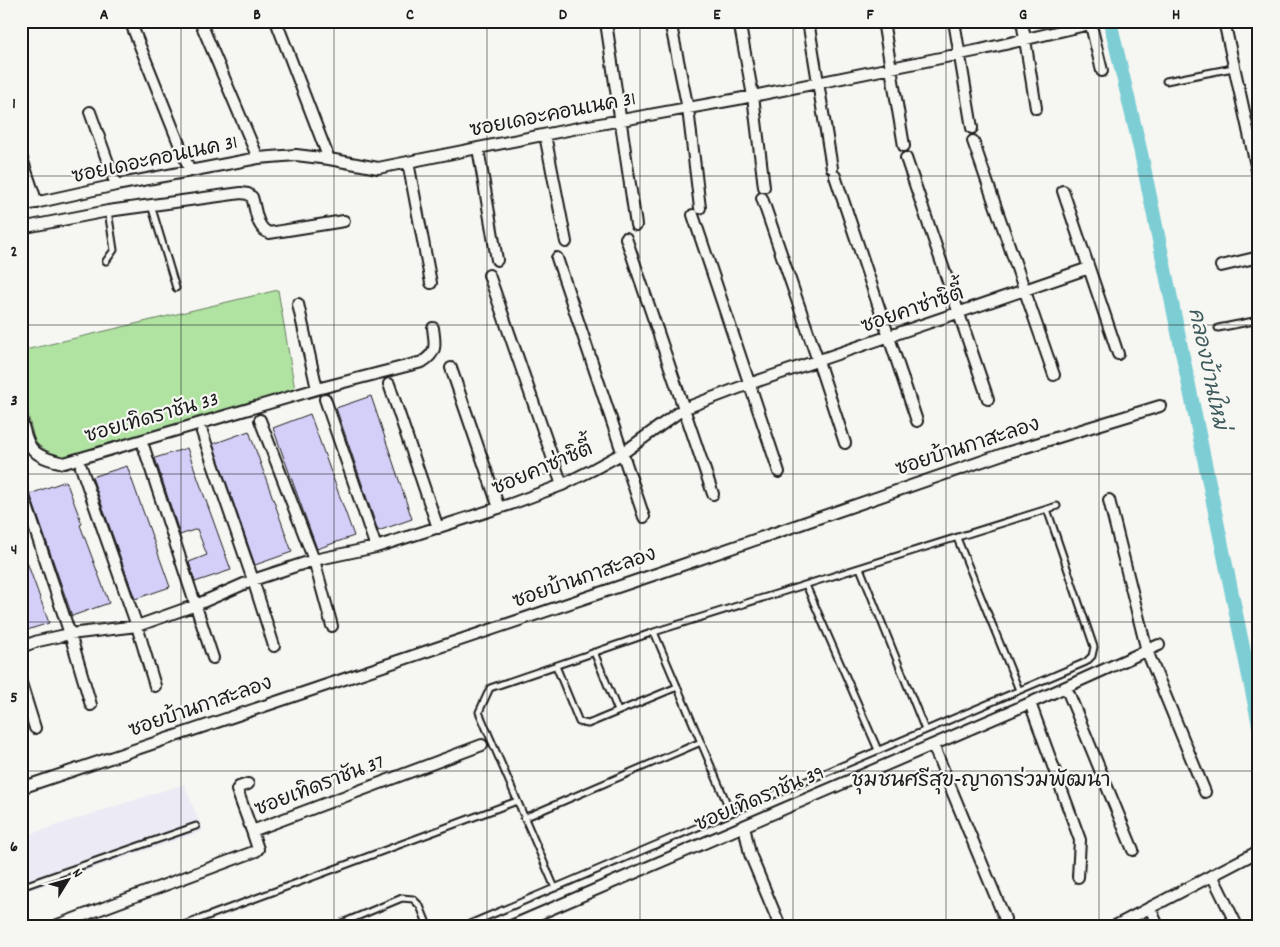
<svg xmlns="http://www.w3.org/2000/svg" width="1280" height="947" viewBox="0 0 1280 947" font-family="Dekko,'Playpen Sans Thai',sans-serif">
<style>
.built{fill:#eceaf4}
.green{fill:#b0e2a2;stroke:#667f5f}
.lines{fill:none;stroke-linecap:round;stroke-linejoin:round}
.canal{stroke:#7dced4;stroke-width:14}
.building{fill:#d4cff8;stroke:#1c1c1c}
.service-casing{stroke:#1c1c1c;stroke-width:9}
.minor-casing{stroke:#1c1c1c;stroke-width:14}
.service{stroke:#f6f6f2;stroke-width:5}
.minor{stroke:#f6f6f2;stroke-width:10}
.grid{fill:none;stroke:#1c1c1c;stroke-width:1;stroke-opacity:0.55}
.labels{text-anchor:middle;dominant-baseline:central;stroke-width:4.5;stroke-linejoin:round;paint-order:stroke}
.street-label{font-size:20px;fill:#1c1c1c;stroke:#f6f6f2}
.water-label{font-size:21px;font-style:italic;fill:#3e5a5c;stroke:#f6f6f2}
.neighbourhood-label{font-size:21px;fill:#1c1c1c;stroke:#f6f6f2}
.neatline{fill:none;stroke:#1c1c1c;stroke-width:2}
.grid-label{font-size:16px;text-anchor:middle;font-weight:bold;fill:#1c1c1c}
</style>
<rect width="100%" height="100%" fill="#f6f6f2"/>
<filter id="ink" filterUnits="userSpaceOnUse"><feTurbulence type="fractalNoise" baseFrequency=".02" numOctaves="2"/><feDisplacementMap in="SourceGraphic" scale="10" xChannelSelector="R" yChannelSelector="G"/><feConvolveMatrix kernelMatrix="1 2 1 2 8 2 1 2 1" color-interpolation-filters="sRGB"/></filter>
<g filter="url(#ink)">
<path class="built" d="M 184,784 L 203,831 L 21,893 L 21,837 Z"/>
<path class="green" d="M 278,290 L 295,390 L 64,457 L 49,452 L 35,443 L 21,386 L 21,351 Z"/>
<g class="lines">
<path class="canal" d="M 1110,21 L 1141,153 L 1259,725"/>
</g>
<path class="building" d="M 371,396 L 412,519 L 378,531 L 336,408 Z
M 310,414 L 354,536 L 317,549 L 273,428 Z
M 249,431 L 292,552 L 255,565 L 213,444 Z
M 187,448 L 231,570 L 195,582 L 189,562 L 207,555 L 197,529 L 180,535 L 155,458 Z
M 127,466 L 170,587 L 135,599 L 92,477 Z
M 66,481 L 82,524 L 80,525 L 109,603 L 72,616 L 30,494 Z
M 22,548 L 49,623 L 21,632 L 21,611 L 25,609 L 21,599 Z"/>
<g class="lines">
<g class="service-casing">
<path id="service" d="M 1166,81 L 1233,68
M 151,205 L 176,288
M 106,261 L 114,250 L 108,211
M 1218,328 L 1259,320
M 957,538 L 1019,690
M 860,568 L 925,730
M 806,585 L 878,750
M 654,632 L 731,813
M 594,652 L 618,711
M 556,666 L 579,722 L 588,724 L 677,687
M 524,818 L 701,742
M 21,887 L 196,826
M 555,888 L 479,712 L 490,688 L 654,632 L 1057,506
M 181,926 L 517,801
M 335,926 L 402,898 L 413,899 L 420,906 L 428,926
M 465,926 L 1086,662 L 1092,656 L 1094,647 L 1047,509"/>
</g>
<g class="minor-casing">
<path id="minor" d="M 130,21 L 190,171
M 200,21 L 258,158
M 276,21 L 329,159
M 670,21 L 688,109 L 700,208
M 739,21 L 753,96 L 764,187
M 808,21 L 832,168
M 883,21 L 904,146
M 954,21 L 972,128
M 1022,21 L 1036,108
M 1090,21 L 1102,71
M 1224,21 L 1259,179
M 607,29 L 636,225
M 90,112 L 116,185
M 545,135 L 566,242
M 973,141 L 1054,375
M 478,148 L 497,260
M 21,156 L 37,203
M 906,158 L 988,399
M 408,162 L 431,283
M 835,176 L 917,421
M 1063,191 L 1118,354
M 762,198 L 818,361 L 845,443
M 21,206 L 116,185 L 258,158 L 296,155 L 329,159 L 378,168 L 583,127 L 738,99 L 980,50 L 1090,24
M 693,215 L 779,472
M 21,228 L 108,211 L 241,193 L 248,194 L 252,197 C 256,209 256,228 269,233 L 344,221
M 626,238 L 713,494
M 557,258 L 644,517
M 1221,266 L 1259,257
M 489,275 L 562,485
M 298,304 L 317,389
M 451,368 L 499,508
M 389,384 L 438,528
M 325,399 L 376,547
M 21,418 C 29,450 31,456 64,463 L 317,389 L 422,362 C 438,352 435,344 433,328
M 260,420 L 314,560 L 332,626
M 202,432 L 253,580 L 274,646
M 144,448 L 213,658
M 81,467 L 137,626 L 155,686
M 21,488 L 70,634 L 91,705
M 1109,500 L 1147,651 L 1205,792
M 21,647 L 38,641 L 70,634 L 137,626 L 196,605 L 253,580 L 314,560 L 376,547 L 511,504 L 562,485 L 592,470 L 623,453 L 683,409 L 749,384 L 1089,268
M 21,683 L 35,728
M 1066,687 L 1133,850
M 1030,703 L 1080,840 L 1078,877
M 933,745 L 1005,919
M 248,784 L 239,787 L 237,790 L 252,831
M 21,788 L 662,572 L 1003,454 L 1160,406
M 744,826 L 750,854 L 780,926
M 1212,875 L 1237,926
M 1150,908 L 1158,926
M 55,926 L 256,851 L 258,849 L 252,831 L 482,745
M 511,926 L 1030,703 L 1159,645
M 1115,926 L 1259,851"/>
</g>
<use href="#service" class="service"/>
<use href="#minor" class="minor"/>
</g>
</g>
<path class="grid" d="M 181,21 L 181,926M 334,21 L 334,926M 487,21 L 487,926M 640,21 L 640,926M 793,21 L 793,926M 946,21 L 946,926M 1099,21 L 1099,926M 21,176 L 1259,176M 21,325 L 1259,325M 21,474 L 1259,474M 21,622 L 1259,622M 21,771 L 1259,771"/>
<g class="labels">
<g class="street-label">
<text transform="translate(553 116) rotate(-11)">ซอยเดอะคอนเนค 31</text>
<text transform="translate(155 161) rotate(-12)">ซอยเดอะคอนเนค 31</text>
<text transform="translate(913 311) rotate(-19)">ซอยคาซ่าซิตี้</text>
<text transform="translate(152 419) rotate(-16)">ซอยเทิดราชัน 33</text>
<text transform="translate(968 448) rotate(-18)">ซอยบ้านกาสะลอง</text>
<text transform="translate(543 470) rotate(-23)">ซอยคาซ่าซิตี้</text>
<text transform="translate(585 579) rotate(-19)">ซอยบ้านกาสะลอง</text>
<text transform="translate(201 708) rotate(-19)">ซอยบ้านกาสะลอง</text>
<text transform="translate(320 787) rotate(-21)">ซอยเทิดราชัน 37</text>
<text transform="translate(760 800) rotate(-23)">ซอยเทิดราชัน 39</text>
</g>
<g class="water-label">
<text transform="translate(1206 369) rotate(78)">คลองบ้านใหม่</text>
</g>
<g class="neighbourhood-label">
<text x="981" y="782">ชุมชนศรีสุข-ญาดาร่วมพัฒนา</text>
</g>
</g>
<rect width="1280" height="947" fill="none" stroke="#f6f6f2" stroke-width="55"/>
<g transform="translate(68 880) rotate(53)" stroke="#f6f6f2" stroke-width="4" paint-order="stroke">
<path d="M0-4L9 19L0 12L-9 19Z" fill="#1c1c1c"/>
<text y="-8" font-size="14" font-weight="bold" text-anchor="middle" fill="#1c1c1c">N</text>
</g>
<rect x="28" y="28" width="1224" height="892" class="neatline"/>
<g class="grid-label">
<text x="104" y="19">A</text>
<text x="257" y="19">B</text>
<text x="410" y="19">C</text>
<text x="563" y="19">D</text>
<text x="717" y="19">E</text>
<text x="870" y="19">F</text>
<text x="1023" y="19">G</text>
<text x="1176" y="19">H</text>
<text x="14" y="108">1</text>
<text x="14" y="256">2</text>
<text x="14" y="405">3</text>
<text x="14" y="554">4</text>
<text x="14" y="702">5</text>
<text x="14" y="851">6</text>
</g>
</svg>
